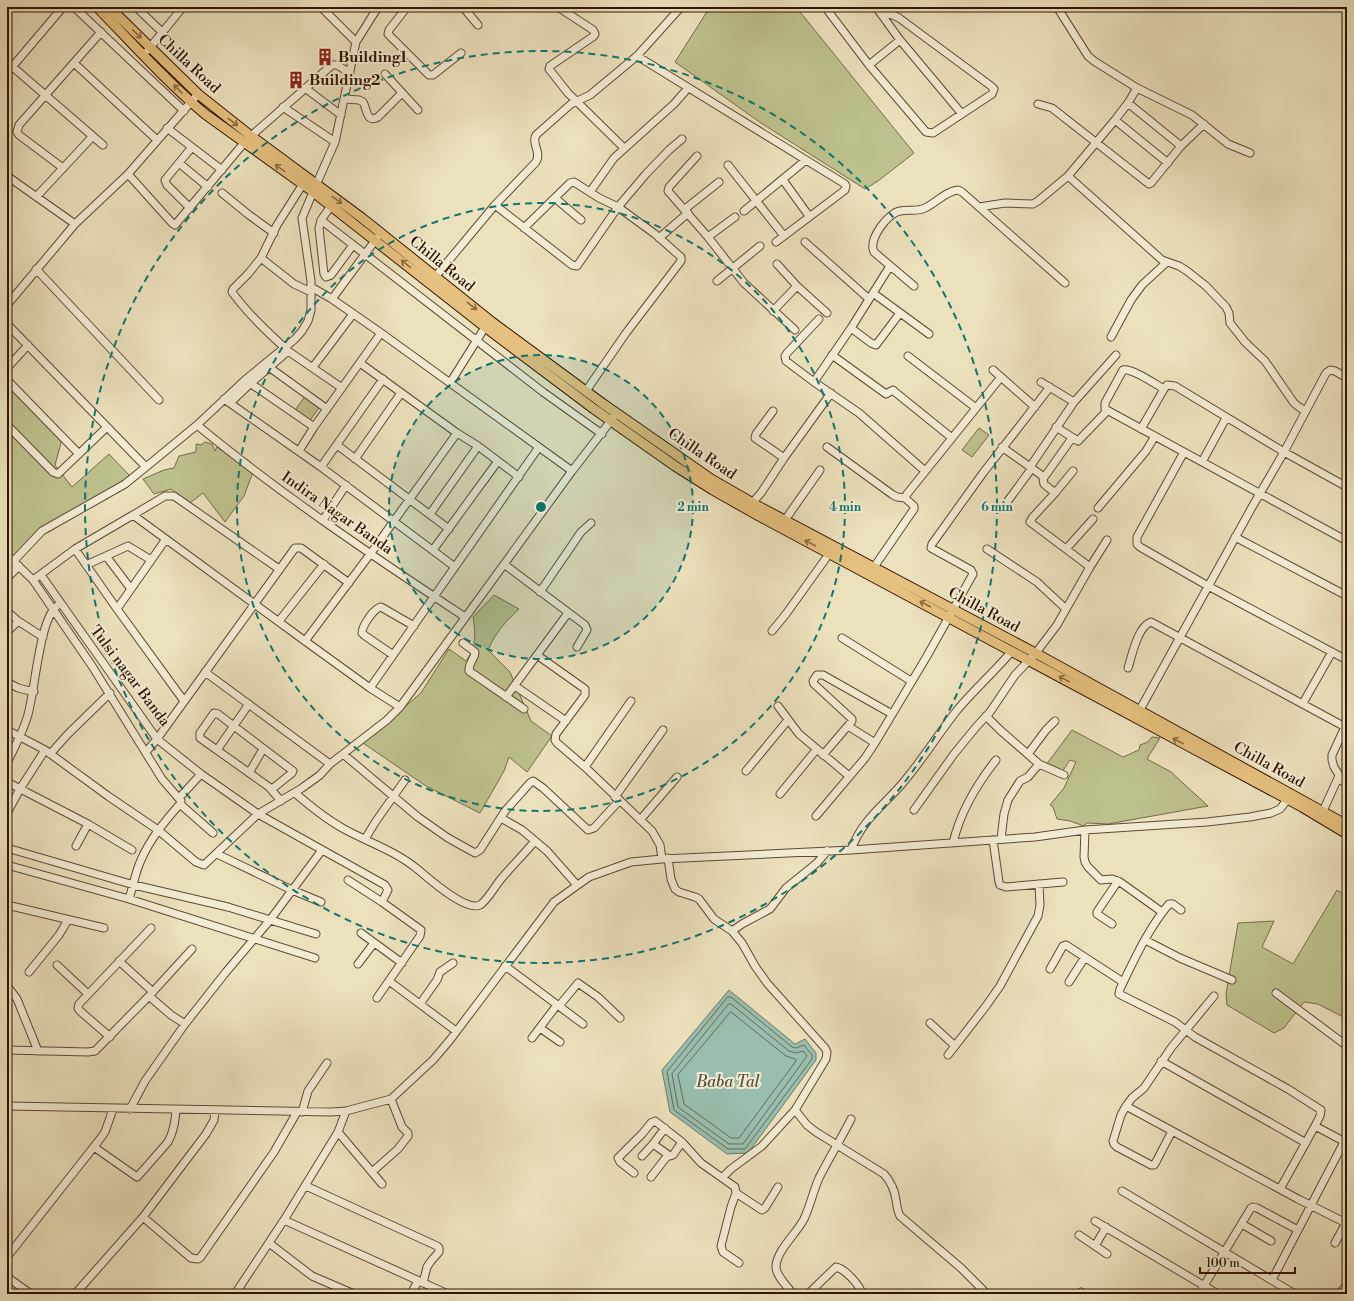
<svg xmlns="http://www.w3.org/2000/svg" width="1354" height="1301" viewBox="0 0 1354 1301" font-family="'Libre Bodoni',serif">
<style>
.green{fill:#bdc18d;stroke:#766b48}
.water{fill:#99beae;stroke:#6f7a6a}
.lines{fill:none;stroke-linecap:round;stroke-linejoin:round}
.shore{stroke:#646a58;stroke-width:1}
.minor-casing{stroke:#5f4832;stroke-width:9}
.major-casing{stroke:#301503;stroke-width:11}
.minor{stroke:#f3ecd4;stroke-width:7}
.major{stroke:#e6c07e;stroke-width:9}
.oneway{stroke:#8b6a40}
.ring{fill:none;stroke:#0f766e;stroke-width:2;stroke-dasharray:7 5}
.labels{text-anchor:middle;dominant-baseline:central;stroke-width:4;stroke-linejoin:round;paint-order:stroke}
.poi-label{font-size:15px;font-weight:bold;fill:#301503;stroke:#f3ecd4;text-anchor:start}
.street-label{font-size:15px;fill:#301503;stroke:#f3ecd4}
.water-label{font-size:16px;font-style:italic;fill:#55503f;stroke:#f3ecd4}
.centre{fill:#0f766e;stroke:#f3ecd4;stroke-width:2}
.ring-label{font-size:12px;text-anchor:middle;font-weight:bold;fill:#0f766e;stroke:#f3ecd4;stroke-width:4;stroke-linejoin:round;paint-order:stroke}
</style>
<rect width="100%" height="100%" fill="#ece1bd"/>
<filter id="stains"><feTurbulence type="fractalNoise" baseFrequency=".005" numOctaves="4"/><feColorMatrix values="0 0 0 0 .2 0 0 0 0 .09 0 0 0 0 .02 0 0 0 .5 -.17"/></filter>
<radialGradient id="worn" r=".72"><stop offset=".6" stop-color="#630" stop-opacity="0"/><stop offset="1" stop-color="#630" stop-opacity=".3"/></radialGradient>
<path class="green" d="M 710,7 L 796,7 L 914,153 L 878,181 L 865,189 L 761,123 L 675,62 Z
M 7,386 L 14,388 L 62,439 L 55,465 L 72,487 L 109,454 L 129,475 L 126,481 L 42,531 L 13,561 L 7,556 Z
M 306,395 L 320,406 L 309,422 L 293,413 Z
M 979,428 L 989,435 L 972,457 L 962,450 Z
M 205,442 L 212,444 L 215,451 L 217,447 L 253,472 L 244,496 L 225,522 L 203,493 L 190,503 L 171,489 L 154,494 L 143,479 L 164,470 L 174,468 L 179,456 L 196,452 L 196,444 L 201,445 Z
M 494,595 L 519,609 C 505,622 496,632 488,650 L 510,672 L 531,721 L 552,736 L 527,772 L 509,757 L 504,771 L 480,813 L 426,786 L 363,743 L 421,693 L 449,649 L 466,661 C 476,648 476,633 473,617 Z
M 1072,730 L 1123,757 L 1139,750 L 1140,745 L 1148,742 L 1152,737 L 1160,738 L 1147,759 L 1171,772 L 1208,806 L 1108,824 L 1087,823 L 1084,826 L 1070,821 L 1057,819 L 1053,807 L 1050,805 L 1064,788 L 1076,762 L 1070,760 L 1062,772 L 1046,765 Z
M 1337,890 L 1347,896 L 1347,1019 L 1318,1004 L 1304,1002 L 1284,1028 L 1274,1033 L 1227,1005 L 1226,994 L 1238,923 L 1274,921 L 1262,947 L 1293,964 Z"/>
<path class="water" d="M 729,990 L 795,1044 L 805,1039 L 816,1053 L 816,1060 L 748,1153 L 727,1154 L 670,1112 L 662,1070 Z"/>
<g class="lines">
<path class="shore" d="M 728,997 L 731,997 L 792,1047 L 796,1048 L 804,1045 L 812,1055 L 812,1059 L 745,1149 L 728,1149 L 674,1110 L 667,1072 Z
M 729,1004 L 731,1004 L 789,1051 L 796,1053 L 803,1051 L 807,1056 L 743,1144 L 729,1144 L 678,1107 L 672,1074 Z
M 731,1012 L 786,1056 L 795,1059 L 796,1061 L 739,1138 L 731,1138 L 684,1104 L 678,1075 Z"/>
<g class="minor-casing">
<path id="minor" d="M 74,7 L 184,111
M 136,7 L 163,33
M 407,7 L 389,30 L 388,34 L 429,75 L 433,75 L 461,53
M 463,7 L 478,25
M 558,7 L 593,30 L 595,34 L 594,36 L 550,66 L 549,69 L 568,93 L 624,148
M 825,7 L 869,65 L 926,132 L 933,133 L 992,94 L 994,89 L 991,86 L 899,18 L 893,15 L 880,12
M 876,7 L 900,40 L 962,114
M 1057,7 L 1088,56 L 1094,61 L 1137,88 L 1192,115 L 1228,144 L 1250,153
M 356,42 L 378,7
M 148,50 L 183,7
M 637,56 L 845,184 L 846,186 L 845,190 L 776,242
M 7,62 L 103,145
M 74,63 L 157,140
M 869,65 L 900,40
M 7,73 L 63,7
M 385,74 L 418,110
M 305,88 L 341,115
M 345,99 L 359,100 L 363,102 C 367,108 366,124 378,117 L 402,93
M 1128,103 L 1181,146
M 1038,104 L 1052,108 L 1149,184 L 1151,183 L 1181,146 L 1204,124
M 283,107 L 335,142
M 1115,120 L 1168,163
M 167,128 L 222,170
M 251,136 L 332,65 L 337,65 L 350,73
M 697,156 L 669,187 L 668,191 L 708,237 L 744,283 L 795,330
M 179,163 L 208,187
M 728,165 L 784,236
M 63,168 L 19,135 L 17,132 L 19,125 L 101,32
M 128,174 L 172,223 L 175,225 L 244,143
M 7,176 L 75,224
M 1068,176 L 1162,260 L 1179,266 L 1187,271 L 1206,286 L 1226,307 L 1229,313 L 1230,323 L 1245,342 L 1265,361 L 1294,403 L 1299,407 L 1305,411
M 783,180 L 809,216
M 316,185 L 335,142 L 356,42 L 321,7
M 590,192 L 614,158 L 674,104 L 688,88
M 222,193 L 249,215 L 274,233
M 37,196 L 92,137
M 555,198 L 581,220
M 495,205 L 572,265 L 577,266 L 618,207 L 646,174 L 669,150 L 682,139
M 331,206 L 321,220 L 319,228 L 324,274 L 326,277 L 331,275 L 353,245
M 979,207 L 1005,203 L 1033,204 L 1038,201 L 1068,176 L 1115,120 L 1128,103 L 1137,88
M 190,208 L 167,185 L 165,180 L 192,147
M 685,209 L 719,182
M 744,211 L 806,160
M 321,220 L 543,392 L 602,434
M 524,228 L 570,183 L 574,182 L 599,198 L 618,207 L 655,234 L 681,257 L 681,261 L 626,333 L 586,391
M 708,237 L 735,217
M 659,238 L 688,213
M 805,242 L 869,299
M 261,258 L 294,284 L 311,292
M 777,264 L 797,286 L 827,313
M 36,269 L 159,400
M 435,277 L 495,205 L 536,162 C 542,152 531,144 536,135 L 571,104 L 590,95 L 637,56 L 681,7
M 717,281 L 760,246
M 914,286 L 874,252 C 868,239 888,213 900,211 C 909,209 917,212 925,208 C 936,203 946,191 958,190 L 962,192 L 1065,283
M 311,287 L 332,299 L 381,333 L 572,471
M 873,293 L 929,334
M 332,299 L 377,238
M 7,305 L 75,224 L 128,174 L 198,94
M 773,311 L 797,286
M 819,319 L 787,353 L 785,356 L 786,361 L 814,382 L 859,413 L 925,471
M 7,324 L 146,467
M 851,328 L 871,343 L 876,345 L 900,313
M 1111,337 L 1131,300 L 1142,285 L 1167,262
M 284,347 C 265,330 247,313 232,292 L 233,289 L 248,274 L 261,258 L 277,225 L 303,184
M 832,355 L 886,394 L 893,390 L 895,392 L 952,438
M 908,356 L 976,408
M 360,363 L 457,433 L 478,446 L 519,477
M 266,365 L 327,409
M 313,367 L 353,314
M 7,368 L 28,345
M 993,370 L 1035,407
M 7,380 L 79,454
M 247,381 L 314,427
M 814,382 L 851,328 L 890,266
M 1041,382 L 1074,402
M 450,383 L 487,324
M 1164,389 C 1155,384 1132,368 1123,370 L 1105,403 L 1105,409 L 1347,541
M 224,399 L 321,467 L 455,567
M 230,403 L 251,383 L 288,351 L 342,388
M 773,411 L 756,434 L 755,438 L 784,458
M 7,425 L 53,472 L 58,474 L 107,427
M 197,425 C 282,495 374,557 465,617
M 1056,427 L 1078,441 L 1107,411
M 1141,429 L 1164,389 L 1167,385 L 1175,386 L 1284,452 L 1347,487
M 337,445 L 449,529
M 827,447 L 893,495 L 897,497 L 905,498
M 1002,447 L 1044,477
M 299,451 L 314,427 L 381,333
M 1184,452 L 1137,537 L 1137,544 L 1140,547 L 1208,586 L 1347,660
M 355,459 L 401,393
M 1202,462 L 1226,418
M 321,467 L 383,379
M 1030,467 L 1074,402 L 1116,355
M 1073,471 L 1055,493 L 1032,518 L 1030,522 L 1090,567
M 1055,493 L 1044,484 L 1043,479 L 1072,438
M 1007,502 L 1032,468
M 752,503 L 761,493 L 784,458 L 831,393
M 1098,508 L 1146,451 L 1155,436
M 430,514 L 478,446
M 133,515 L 165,496 L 174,496 L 279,569
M 323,520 L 346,485
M 785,520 L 820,470
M 1235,537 L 1347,596
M 75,549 L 117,609 L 184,701
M 987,549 L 1037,582 L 1066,609
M 1066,549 L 1093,519
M 433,550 L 498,461
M 7,555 L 33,580 L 75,549 L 133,515 L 305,641 L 370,688 L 400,707 L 572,471 L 613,418
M 106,556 L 131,589
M 504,564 L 585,625 L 587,630 L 577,647
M 86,565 L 128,546 L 151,560
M 7,568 L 42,531 L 125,484 L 146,467 L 197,425 L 245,380 L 295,339 L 302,331 L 308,321 L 311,310 L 311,281 L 302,218 L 313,192
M 872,570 L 914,509 L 914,506 L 905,498 L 907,494 L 1001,377
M 41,575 L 157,739 L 295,548 L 301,548 L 349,583
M 7,578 L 19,566
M 33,580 L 92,666 L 162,779 L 181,801 L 180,804 C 165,821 150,839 141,860 C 135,873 133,887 129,899
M 540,592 L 581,532 L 591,523
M 117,609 L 166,539
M 7,611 L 18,621 L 43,637
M 279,621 L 324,564
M 772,631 L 786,614 L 829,554
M 7,632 L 18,621
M 842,638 L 911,681
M 305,641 L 371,553 L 457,433
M 463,643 L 475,652 C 475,659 468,663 469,671 L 524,709
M 393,655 L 364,635 L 362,633 C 362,626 374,608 381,607 L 414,626
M 537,655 L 585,689 L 585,695 L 556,734 L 555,740 L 557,743 L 585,767 L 652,831 L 660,845 L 662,859
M 1128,668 C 1132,655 1138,626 1151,622 L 1347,728
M 205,672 L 330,764
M 7,682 L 18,688 L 34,692
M 515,686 L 566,721
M 370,688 L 539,447
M 506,697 L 568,613
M 1303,703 L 1332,652
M 778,706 L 799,734 L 849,776
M 1137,715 L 1251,509 L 1284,452 L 1326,373 L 1330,370 L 1335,371 L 1347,378
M 986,716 L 1000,730 L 1039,764 L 1064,775
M 848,726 L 875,743
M 7,730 L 45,750 L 108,796 L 158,830 L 196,862 L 204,865 L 258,814 L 302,788 L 320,775 L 330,764 L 387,720 L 400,707
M 217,750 L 249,704
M 146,752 L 157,739 L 201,774 L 258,814 L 385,885 L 388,890 L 382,902
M 50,754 L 68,734 L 110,693
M 343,754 L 418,817 L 448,838 L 475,853 L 480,850 L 505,811 L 530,783 L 533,781 L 543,788 L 588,830 L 594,828 L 619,801
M 1028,754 L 1046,730 L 1055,721
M 823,755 L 852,721 L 852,719 L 814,684 L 813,681 L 817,675 L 823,675 L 892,714
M 7,763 C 14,748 22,734 27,718 C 35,694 39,619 57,606
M 585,767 L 631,701
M 746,771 L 788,720
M 249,773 L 263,749
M 1338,778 L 1347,784
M 7,782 L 88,824 L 132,850
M 272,789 L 292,773 L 293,771 L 218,714 L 214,713 L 200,733 L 200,738 L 269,787 L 281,801
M 295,793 C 310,806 326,819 344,829 C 368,842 395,851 416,868 C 427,877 465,912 480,905 C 487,901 495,886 501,879 C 512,866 524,854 535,841
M 780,794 L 816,750
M 615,797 L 663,730
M 179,798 L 201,774
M 180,804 L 213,833
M 914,810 L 954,754 L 977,726 L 990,712 L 1015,675 L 1035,654 L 1057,625 L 1090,567 L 1107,540
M 1323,811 L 1338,778 L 1339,775 L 1334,767 L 1332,760 L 1332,755 L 1345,727
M 7,813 L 20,789 L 45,750
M 816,816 L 865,758 L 875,743 L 927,656 L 973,574 L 971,570 L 931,548 L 932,544 L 983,473 L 1050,387
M 501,818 L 522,830 L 547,851 L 577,885
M 640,820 L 677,777
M 1085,830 L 1084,857 L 1085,862 L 1088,867 L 1101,880 L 1112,879 L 1120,882 L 1162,912
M 365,839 L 376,821 L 405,780
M 1001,839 L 1004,814 L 1008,800 L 1020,781 L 1028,777 L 1039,764
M 993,840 L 999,882 L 1000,885 L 1006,887 L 1063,882
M 953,843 C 960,813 977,784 996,760
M 76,846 L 88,824
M 7,848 L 134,885 L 228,907 L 316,934
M 851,850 C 862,820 881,808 901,785 C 922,761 938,734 958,709 C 975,689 995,671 1012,651
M 217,854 L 292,890 L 321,902
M 668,858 L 671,879 L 675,889 L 679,892 L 695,897 L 699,899 L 714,919 L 732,931 L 742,943 L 755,966 L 767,983 L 825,1048 L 827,1052 L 826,1059 L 795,1110 L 762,1146 L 731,1169 L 723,1177
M 7,865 L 129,899 L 315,958
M 348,880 L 382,902 L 421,930 L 420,936 L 377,998
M 7,905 L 104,928
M 1181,910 L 1173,904 L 1169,904 C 1148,929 1134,960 1120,989 L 1119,994 L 1175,1022 L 1195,1037 L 1288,1089 L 1321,1110 L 1320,1116 L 1315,1126 L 1280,1189
M 1112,924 L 1097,914 L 1097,912 L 1118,881
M 732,931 L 742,924 L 770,909 L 786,888 L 817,863 L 827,851
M 361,933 L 402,963
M 1145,940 L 1180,958 L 1232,980
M 119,961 L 153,992
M 358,964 L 374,943
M 57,965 L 88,994
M 505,966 L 583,1024
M 1050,969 L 1063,946 L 1066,945 L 1123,982
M 29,972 L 59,935 L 68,920
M 389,981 L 456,1031
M 1069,982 L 1085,957
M 7,987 L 7,1000
M 8,987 L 17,999 L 38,1051
M 1276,993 L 1347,1046
M 149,996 L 171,1015 L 185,1024
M 420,1004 L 437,980 L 440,972 L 453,963
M 559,1006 L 578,983 L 598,997 L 620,1018
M 930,1023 L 955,1046
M 540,1028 L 560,1042
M 110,1037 L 80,1011 L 78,1008 L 79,1004 L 151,928
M 532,1038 L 557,1005
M 7,1050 L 88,1052 L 95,1051 L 149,996 L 192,949
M 948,1055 L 986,1006 L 1000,986 L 1038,916 L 1040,905 L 1039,884
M 1161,1061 L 1306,1143
M 7,1106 L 331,1112 L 346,1111 L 391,1099 L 433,1060 L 450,1040 L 554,902 L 589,877 L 631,862 L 662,859 L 851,850 L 1035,837 L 1085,830 L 1207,822 L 1250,817 L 1271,813 L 1280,809 L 1290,796
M 1126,1106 L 1298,1199 L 1346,1223
M 130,1109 L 145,1081 L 185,1024 L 226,972 L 270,920 L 322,850
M 795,1110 L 807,1125 L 816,1132 L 884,1174 C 890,1181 895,1191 896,1200 C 897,1206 897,1210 900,1216 L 961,1268 L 987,1294
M 302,1112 L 308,1091 L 327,1063
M 1315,1126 L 1347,1143
M 1172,1131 L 1156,1162 L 1154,1165 L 1151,1165 L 1117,1147 L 1114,1144 L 1113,1141 L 1121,1115 L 1126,1106 L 1132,1098 L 1144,1088 L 1171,1048 L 1214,996
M 338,1132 L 382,1184
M 653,1144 L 670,1156 L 673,1155 L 682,1142
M 94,1147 L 137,1177 L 139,1175 L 168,1142 C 174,1131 175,1121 176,1110
M 642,1156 L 653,1144 L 665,1128
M 372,1172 L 398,1149 L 408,1136 L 408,1133 L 402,1127 L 391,1099
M 634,1173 L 620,1162 L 618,1158 L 642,1134 L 651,1123 L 655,1121 L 682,1142 L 701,1163 L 735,1187 L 736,1193 L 731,1207 L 721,1246 L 723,1252 L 739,1263
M 651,1177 L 668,1155
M 306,1186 L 437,1246 L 439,1248 L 439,1252 L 431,1261 L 427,1267 L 423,1283
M 1122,1191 L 1295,1294
M 736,1193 L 762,1210 L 765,1208 L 778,1187
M 143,1217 L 191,1258 L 198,1259 L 200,1258 L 274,1152 L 297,1112
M 284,1220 L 448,1294
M 1095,1221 L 1218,1294
M 1242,1224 L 1271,1241
M 1079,1235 L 1107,1254
M 269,1243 L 312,1276 L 354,1294
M 1335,1243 L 1347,1221
M 1095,1246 L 1106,1227
M 7,1257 L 100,1139 L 105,1132 L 113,1109
M 7,1277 L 31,1294
M 1272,1280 L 1344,1142
M 1081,1292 L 1084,1294
M 75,1294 L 143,1217 L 206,1134 L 214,1120 L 215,1110
M 235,1294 L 284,1220 L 338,1132 L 346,1111
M 411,1294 L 418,1281
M 793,1294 C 788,1287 775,1275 776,1266 C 777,1250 797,1233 804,1219 C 810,1206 813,1192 819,1178 C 829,1158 841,1139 851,1119
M 808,1294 L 836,1267 C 845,1269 860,1285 862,1294
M 1199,1294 L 1251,1208 L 1253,1207 L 1257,1208 L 1298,1230
M 1339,1294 L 1347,1285"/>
</g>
<g class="major-casing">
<path id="major" d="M 97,7 C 132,43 166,81 205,114 L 308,188 L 485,327 L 594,409 L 675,466 L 713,490 L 759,516 L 1205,755 L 1302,807 L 1347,834
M 109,7 L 198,94 L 251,136 L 362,218 L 492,322 L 602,403 L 711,479 L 758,506 L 1039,655 L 1347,825"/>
</g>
<use href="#minor" class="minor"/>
<use href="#major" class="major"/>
</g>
<defs><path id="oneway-shaft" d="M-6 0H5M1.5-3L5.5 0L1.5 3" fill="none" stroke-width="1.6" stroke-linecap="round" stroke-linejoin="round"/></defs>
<g class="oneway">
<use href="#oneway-shaft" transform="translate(137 34) rotate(44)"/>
<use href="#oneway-shaft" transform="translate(178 89) rotate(-135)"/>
<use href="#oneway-shaft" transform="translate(233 122) rotate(38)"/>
<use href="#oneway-shaft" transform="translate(280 168) rotate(-144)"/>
<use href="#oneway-shaft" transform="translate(337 200) rotate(36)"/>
<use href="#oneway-shaft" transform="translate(406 264) rotate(-142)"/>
<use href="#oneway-shaft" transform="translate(472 306) rotate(38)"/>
<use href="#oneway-shaft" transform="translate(810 543) rotate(-152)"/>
<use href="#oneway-shaft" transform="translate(925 604) rotate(-152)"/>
<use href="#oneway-shaft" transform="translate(1064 679) rotate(-152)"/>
<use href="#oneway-shaft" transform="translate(1178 741) rotate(-153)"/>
</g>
<circle cx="541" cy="507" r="152" fill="#0f766e" fill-opacity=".12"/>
<g class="ring">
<circle cx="541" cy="507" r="152"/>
<circle cx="541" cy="507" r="304"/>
<circle cx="541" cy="507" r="456"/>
</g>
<defs>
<g id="building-bare" transform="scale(1.38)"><path d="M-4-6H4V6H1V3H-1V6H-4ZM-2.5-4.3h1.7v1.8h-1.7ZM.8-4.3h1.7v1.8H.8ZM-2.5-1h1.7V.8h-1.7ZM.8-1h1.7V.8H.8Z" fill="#8f2418" stroke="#f3ecd4" stroke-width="2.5" paint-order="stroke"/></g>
</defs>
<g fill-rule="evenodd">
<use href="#building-bare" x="325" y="57"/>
<use href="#building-bare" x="296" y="80"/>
</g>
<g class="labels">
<g class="poi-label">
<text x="338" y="57">Building1</text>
<text x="309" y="80">Building2</text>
</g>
<g class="street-label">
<text transform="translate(189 64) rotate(43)">Chilla Road</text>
<text transform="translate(442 264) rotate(39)">Chilla Road</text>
<text transform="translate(702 454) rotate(34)">Chilla Road</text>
<text transform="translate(337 513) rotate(35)">Indira Nagar Banda</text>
<text transform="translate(984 610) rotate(28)">Chilla Road</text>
<text transform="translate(130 676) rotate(53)">Tulsi nagar Banda</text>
<text transform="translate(1269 765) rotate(29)">Chilla Road</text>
</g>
<g class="water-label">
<text x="728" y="1082">Baba Tal</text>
</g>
</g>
<circle cx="541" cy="507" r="6" class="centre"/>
<g class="ring-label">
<text x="693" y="511">2 min</text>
<text x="845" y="511">4 min</text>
<text x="997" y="511">6 min</text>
</g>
<rect width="1354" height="1301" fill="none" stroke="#ece1bd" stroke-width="24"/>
<rect x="8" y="8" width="1338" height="1285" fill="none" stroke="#301503" stroke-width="2"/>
<rect x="12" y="12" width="1330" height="1277" fill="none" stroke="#301503"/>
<path d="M1200 1267v6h95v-6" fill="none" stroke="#301503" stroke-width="2"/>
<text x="1206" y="1267" font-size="12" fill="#301503" stroke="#f3ecd4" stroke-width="3" paint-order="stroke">100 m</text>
<rect width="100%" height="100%" filter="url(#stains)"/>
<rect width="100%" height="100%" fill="url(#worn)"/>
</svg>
